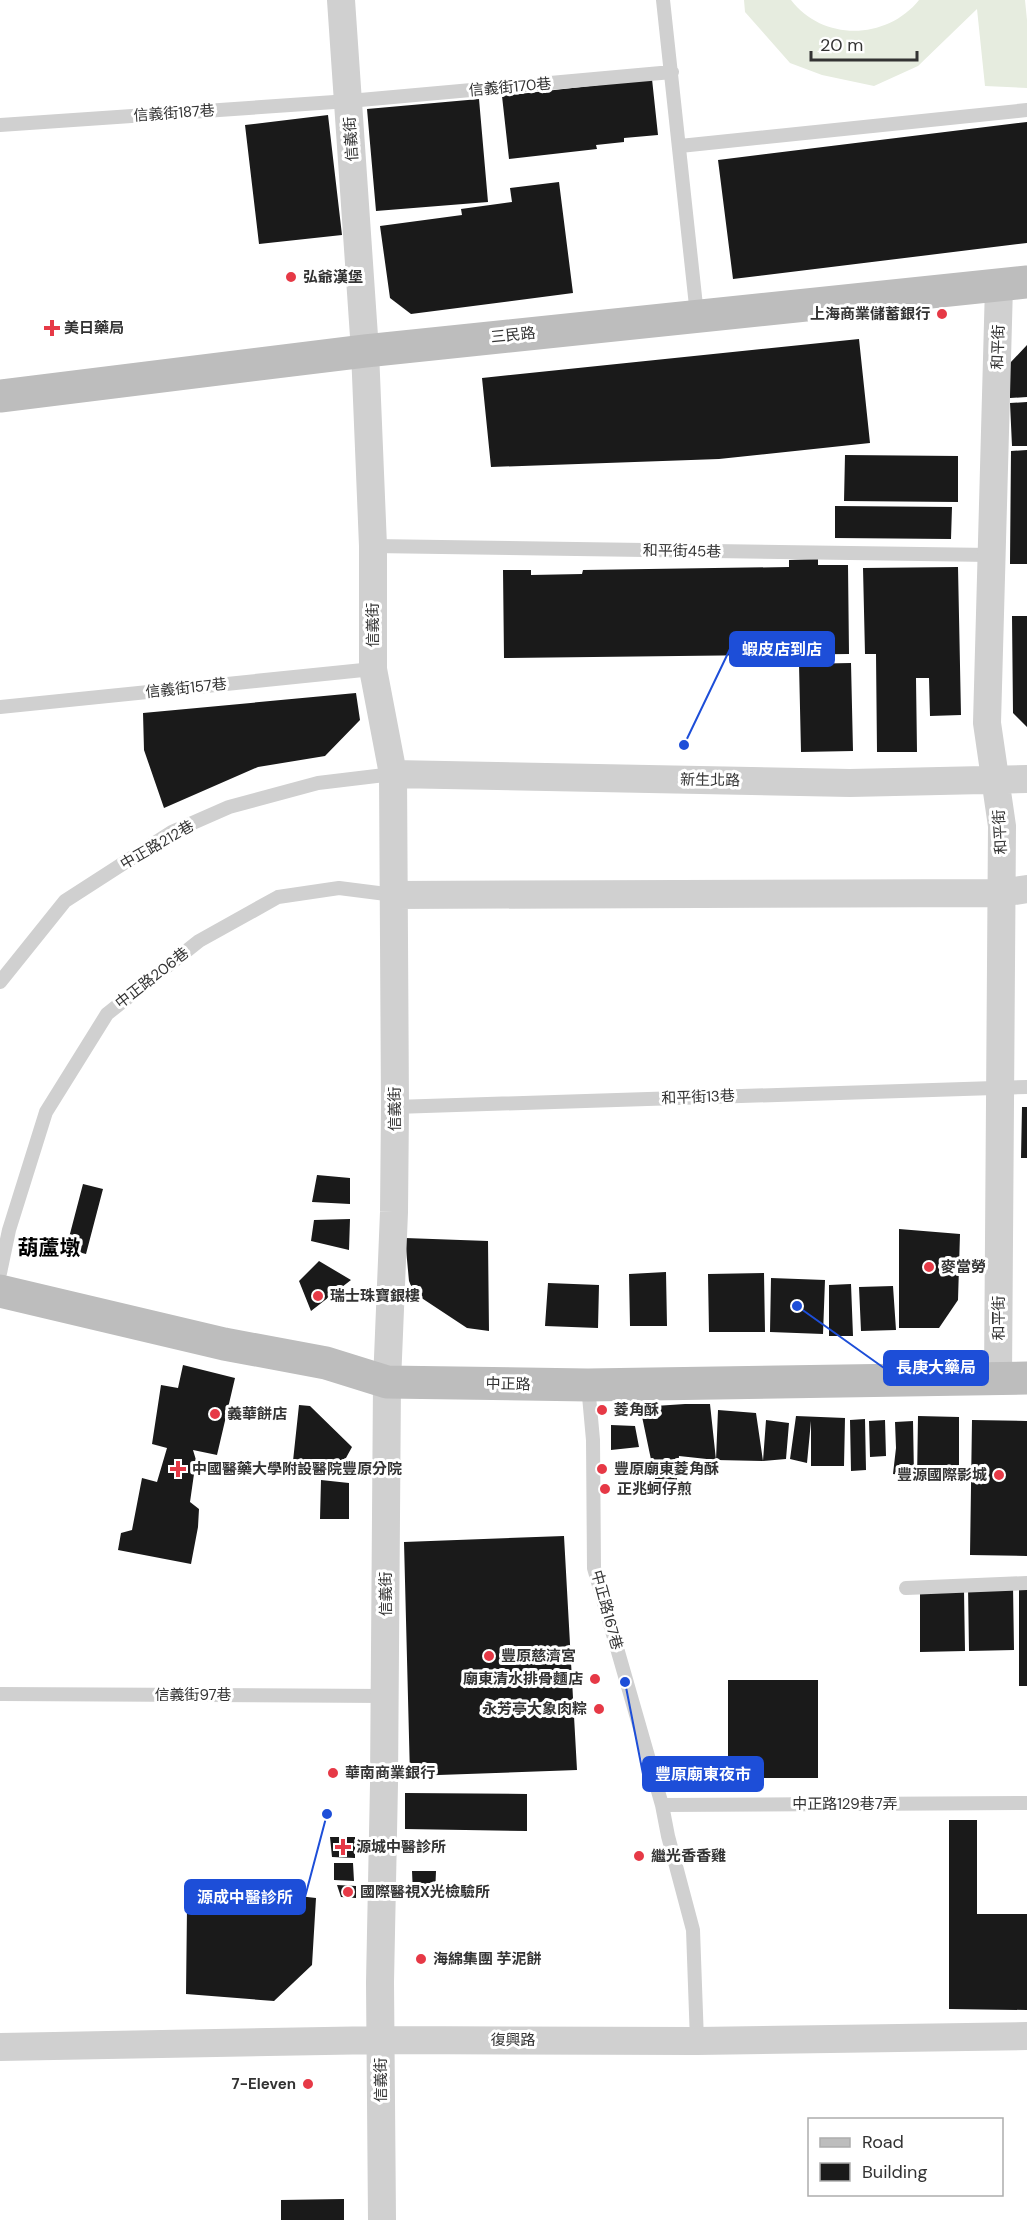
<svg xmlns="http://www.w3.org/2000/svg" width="1027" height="2220" viewBox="0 0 1027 2220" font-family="'DM Sans','Noto Sans TC',sans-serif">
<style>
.pitch{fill:#e6ecdf}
.building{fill:#1a1a1a}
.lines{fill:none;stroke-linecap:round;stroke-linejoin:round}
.lane{stroke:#d0d0d0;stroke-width:14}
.street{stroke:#d0d0d0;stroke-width:28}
.secondary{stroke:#bdbdbd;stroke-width:33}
.poi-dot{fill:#e63946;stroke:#fff;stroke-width:2}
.labels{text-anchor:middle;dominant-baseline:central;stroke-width:6;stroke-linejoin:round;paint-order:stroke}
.street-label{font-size:15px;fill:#333;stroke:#fff}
.poi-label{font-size:15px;font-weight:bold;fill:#333;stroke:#fff;text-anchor:start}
.district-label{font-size:21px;font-weight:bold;fill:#000;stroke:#fff}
.leader{fill:none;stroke:#1d4ed8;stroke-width:2}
.callout-dot{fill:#1d4ed8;stroke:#fff;stroke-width:2}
.callout{fill:#1d4ed8;stroke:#1d4ed8;stroke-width:2}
.callout-label{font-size:16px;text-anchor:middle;font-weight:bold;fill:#fff}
</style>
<rect width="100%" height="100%" fill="#fff"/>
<path class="pitch" d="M 744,0 L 791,0 C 823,42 887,40 919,0 L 1025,0 L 1027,20 L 1027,88 L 985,86 L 977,9 L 918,66 L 874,86 L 822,75 L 790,63 L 745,12 Z"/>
<path class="building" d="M 652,79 L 658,135 L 624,138 L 624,142 L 596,145 L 597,149 L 509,159 L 502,96 Z
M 479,99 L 488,202 L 376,211 L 367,109 Z
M 328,115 L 342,235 L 259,244 L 245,125 Z
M 1027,122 L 1027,243 L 733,279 L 718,160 Z
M 559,182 L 573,293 L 411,314 L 390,298 L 380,226 L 462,215 L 461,209 L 512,202 L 510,188 Z
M 859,339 L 870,443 L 719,459 L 491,467 L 482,378 Z
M 1027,345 L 1027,397 L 1010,398 L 1010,363 Z
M 1027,402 L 1027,446 L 1012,446 L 1010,403 Z
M 1027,450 L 1027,564 L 1010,564 L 1011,451 Z
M 845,455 L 958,456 L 958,502 L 844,501 Z
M 835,506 L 952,507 L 951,539 L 835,538 Z
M 818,559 L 818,565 L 848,565 L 849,654 L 504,658 L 503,570 L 531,570 L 531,575 L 582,574 L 583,570 L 789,567 L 789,560 Z
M 958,567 L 961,715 L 930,716 L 929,678 L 916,678 L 917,752 L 877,752 L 876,654 L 865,654 L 863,568 Z
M 1012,616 L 1027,616 L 1027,727 L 1013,713 Z
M 851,663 L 853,751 L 801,752 L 799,664 Z
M 356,693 L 360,720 L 325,756 L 258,767 L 164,808 L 144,750 L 143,713 Z
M 1022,1107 L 1027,1107 L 1027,1158 L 1021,1158 Z
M 317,1175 L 350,1178 L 350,1204 L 312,1202 Z
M 83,1184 L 103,1189 L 86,1254 L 66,1249 Z
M 350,1219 L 349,1250 L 311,1241 L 314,1220 Z
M 899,1229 L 960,1234 L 958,1300 L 939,1328 L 899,1328 Z
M 405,1238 L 488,1241 L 489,1331 L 467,1328 L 414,1293 L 409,1281 Z
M 319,1261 L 351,1280 L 311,1311 L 299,1281 Z
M 666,1272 L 667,1326 L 630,1326 L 629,1274 Z
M 764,1273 L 765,1332 L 709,1332 L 708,1274 Z
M 771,1278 L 825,1280 L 823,1334 L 770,1332 Z
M 548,1283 L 599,1285 L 598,1328 L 545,1326 Z
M 851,1284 L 853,1336 L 829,1336 L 829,1285 Z
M 893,1286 L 896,1330 L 861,1331 L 859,1287 Z
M 183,1365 L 235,1378 L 217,1455 L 193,1450 L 196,1460 L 190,1502 L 199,1509 L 198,1527 L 191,1564 L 118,1550 L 121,1533 L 132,1530 L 142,1478 L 157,1482 L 167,1448 L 152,1444 L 161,1385 L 178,1388 Z
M 685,1404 L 710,1404 L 716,1460 L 718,1410 L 756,1413 L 763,1461 L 716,1460 L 679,1456 L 676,1490 L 658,1493 L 640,1407 Z
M 299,1405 L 310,1406 L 352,1447 L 341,1467 L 293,1461 Z
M 796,1416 L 845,1418 L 844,1466 L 811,1466 L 811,1421 L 807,1463 L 790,1459 Z
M 918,1416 L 959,1417 L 959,1481 L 917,1481 Z
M 865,1419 L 866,1470 L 851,1471 L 850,1420 Z
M 766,1420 L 789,1423 L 786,1459 L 763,1461 Z
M 885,1420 L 886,1456 L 870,1457 L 869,1421 Z
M 972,1420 L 1027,1421 L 1027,1556 L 970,1555 Z
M 913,1421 L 914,1476 L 893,1474 L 896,1448 L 895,1422 Z
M 611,1425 L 635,1426 L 639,1447 L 611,1450 Z
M 321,1480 L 349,1483 L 349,1519 L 320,1519 Z
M 564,1536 L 577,1770 L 410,1776 L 404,1542 Z
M 968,1585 L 1013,1585 L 1014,1650 L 969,1651 Z
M 1019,1586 L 1027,1586 L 1027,1686 L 1019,1686 Z
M 920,1590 L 964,1590 L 965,1651 L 920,1652 Z
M 728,1680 L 818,1680 L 818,1778 L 728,1778 Z
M 405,1793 L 527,1794 L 527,1831 L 405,1829 Z
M 949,1820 L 977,1820 L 977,1914 L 1027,1914 L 1027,2010 L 949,2009 Z
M 330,1837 L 355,1837 L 355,1858 L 332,1857 Z
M 334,1863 L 353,1863 L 354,1881 L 334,1880 Z
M 412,1871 L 436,1871 L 435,1895 L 413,1894 Z
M 337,1885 L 356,1886 L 356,1898 L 341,1897 Z
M 281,1894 L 316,1898 L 312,1965 L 274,2001 L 186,1994 L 187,1907 L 279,1909 Z
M 344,2199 L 344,2220 L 281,2220 L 281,2200 Z"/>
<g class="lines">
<path class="lane" d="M 663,0 L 697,315
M 0,125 L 349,101 L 672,72
M 680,146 L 1027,110
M 373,546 L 991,555
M 0,707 L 373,669
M 0,982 L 65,901 L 172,832 L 229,807 L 318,783 L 393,774
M 395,1107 L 1027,1087
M 0,1273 L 9,1230 L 46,1112 L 107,1014 L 199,941 L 278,897 L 339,888 L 394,895
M 588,1385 L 593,1440 L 594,1568 L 662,1805 L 668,1836 L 693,1930 L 697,2041
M 906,1588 L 1027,1583
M 0,1694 L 385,1696
M 662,1805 L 1027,1803"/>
<path class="street" d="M 341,0 L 365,351 L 373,546 L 373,669 L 393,774 L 395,1107 L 394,1212 L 387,1382 L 384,1784 L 380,1982 L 382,2220
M 393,774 L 850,783 L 1027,779
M 394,895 L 1002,893 L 1027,889
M 998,1379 L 1002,826 L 987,723 L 999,286
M 0,2047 L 381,2040 L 697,2041 L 1027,2036"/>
<path class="secondary" d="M 0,396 L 365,351 L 1027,282
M 0,1291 L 224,1344 L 326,1363 L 387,1382 L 588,1385 L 1027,1378"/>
</g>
<g class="poi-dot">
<circle cx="291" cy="277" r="6"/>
<circle cx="942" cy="314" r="6"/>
<path d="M49 319h6v6h6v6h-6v6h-6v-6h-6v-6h6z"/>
<circle cx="929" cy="1267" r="6"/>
<circle cx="318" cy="1296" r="6"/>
<circle cx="602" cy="1410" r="6"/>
<circle cx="215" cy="1414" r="6"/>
<path d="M175 1460h6v6h6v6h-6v6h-6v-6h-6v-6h6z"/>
<circle cx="602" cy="1469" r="6"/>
<circle cx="999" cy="1475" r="6"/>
<circle cx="605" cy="1489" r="6"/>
<circle cx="489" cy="1656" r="6"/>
<circle cx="595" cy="1679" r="6"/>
<circle cx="599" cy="1709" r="6"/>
<circle cx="333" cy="1773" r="6"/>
<path d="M340 1838h6v6h6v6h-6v6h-6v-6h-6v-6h6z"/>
<circle cx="639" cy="1856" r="6"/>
<circle cx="348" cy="1892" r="6"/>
<circle cx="421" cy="1959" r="6"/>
<circle cx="308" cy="2084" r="6"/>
</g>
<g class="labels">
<g class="street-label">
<text transform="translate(510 87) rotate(-5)">信義街170巷</text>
<text transform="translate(174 113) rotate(-4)">信義街187巷</text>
<text transform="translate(351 139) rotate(-94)">信義街</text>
<text transform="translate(513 335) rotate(-6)">三民路</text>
<text transform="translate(998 347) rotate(-88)">和平街</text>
<text transform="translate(682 551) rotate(1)">和平街45巷</text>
<text transform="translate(373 625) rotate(-90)">信義街</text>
<text transform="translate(186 688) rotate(-6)">信義街157巷</text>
<text transform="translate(710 780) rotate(1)">新生北路</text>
<text transform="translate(1000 832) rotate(-93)">和平街</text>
<text transform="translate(157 845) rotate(-30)">中正路212巷</text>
<text transform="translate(152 978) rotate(-38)">中正路206巷</text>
<text transform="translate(698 1097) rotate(-2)">和平街13巷</text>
<text transform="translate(395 1109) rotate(-90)">信義街</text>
<text transform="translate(999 1318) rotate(-90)">和平街</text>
<text transform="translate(508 1384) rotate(1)">中正路</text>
<text transform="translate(386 1594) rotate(-90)">信義街</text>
<text transform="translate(607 1610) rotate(75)">中正路167巷</text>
<text x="193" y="1695">信義街97巷</text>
<text x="845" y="1804">中正路129巷7弄</text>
<text x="513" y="2040">復興路</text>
<text transform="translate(381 2080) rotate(-90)">信義街</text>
</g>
<g class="poi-label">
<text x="303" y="277">弘爺漢堡</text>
<text x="930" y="314" text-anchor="end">上海商業儲蓄銀行</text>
<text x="64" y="328">美日藥局</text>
<text x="941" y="1267">麥當勞</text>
<text x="330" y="1296">瑞士珠寶銀樓</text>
<text x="614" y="1410">菱角酥</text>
<text x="227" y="1414">義華餅店</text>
<text x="192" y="1469">中國醫藥大學附設醫院豐原分院</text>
<text x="614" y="1469">豐原廟東菱角酥</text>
<text x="987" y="1475" text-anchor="end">豐源國際影城</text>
<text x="617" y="1489">正兆蚵仔煎</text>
<text x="501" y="1656">豐原慈濟宮</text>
<text x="583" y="1679" text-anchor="end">廟東清水排骨麵店</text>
<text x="587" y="1709" text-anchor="end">永芳亭大象肉粽</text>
<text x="345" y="1773">華南商業銀行</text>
<text x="356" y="1847">源城中醫診所</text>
<text x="651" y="1856">繼光香香雞</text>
<text x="360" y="1892">國際醫視X光檢驗所</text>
<text x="433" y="1959">海綿集團 芋泥餅</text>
<text x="296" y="2084" text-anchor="end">7-Eleven</text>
</g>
<g class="district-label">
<text x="49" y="1248">葫蘆墩</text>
</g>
</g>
<path class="leader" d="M684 745L730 649M797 1306L884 1368M625 1682L643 1774M327 1814L305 1897"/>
<g class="callout-dot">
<circle cx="684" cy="745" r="6"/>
<circle cx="797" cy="1306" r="6"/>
<circle cx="625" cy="1682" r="6"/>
<circle cx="327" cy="1814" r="6"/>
</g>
<g class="callout">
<rect x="730" y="632" width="104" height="34" rx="6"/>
<rect x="884" y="1351" width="104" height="34" rx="6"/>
<rect x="643" y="1757" width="120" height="34" rx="6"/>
<rect x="185" y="1880" width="120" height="34" rx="6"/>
</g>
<g class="callout-label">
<text x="782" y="655">蝦皮店到店</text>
<text x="936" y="1373">長庚大藥局</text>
<text x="703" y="1780">豐原廟東夜市</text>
<text x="245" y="1903">源成中醫診所</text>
</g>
<rect x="808" y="2118" width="195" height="78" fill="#ffffff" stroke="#adadad" stroke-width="1.5"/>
<rect x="820" y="2138" width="30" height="9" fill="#bdbdbd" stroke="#adadad" stroke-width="1.5"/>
<text x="862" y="2148" font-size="18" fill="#333333">Road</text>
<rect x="820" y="2163" width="30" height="18" fill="#1a1a1a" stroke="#adadad" stroke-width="1.5"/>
<text x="862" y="2178" font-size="18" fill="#333333">Building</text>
<path d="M811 51v9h106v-9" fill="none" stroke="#333333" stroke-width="3"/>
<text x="820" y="51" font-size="18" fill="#333333" stroke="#ffffff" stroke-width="4.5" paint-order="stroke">20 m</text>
</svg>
